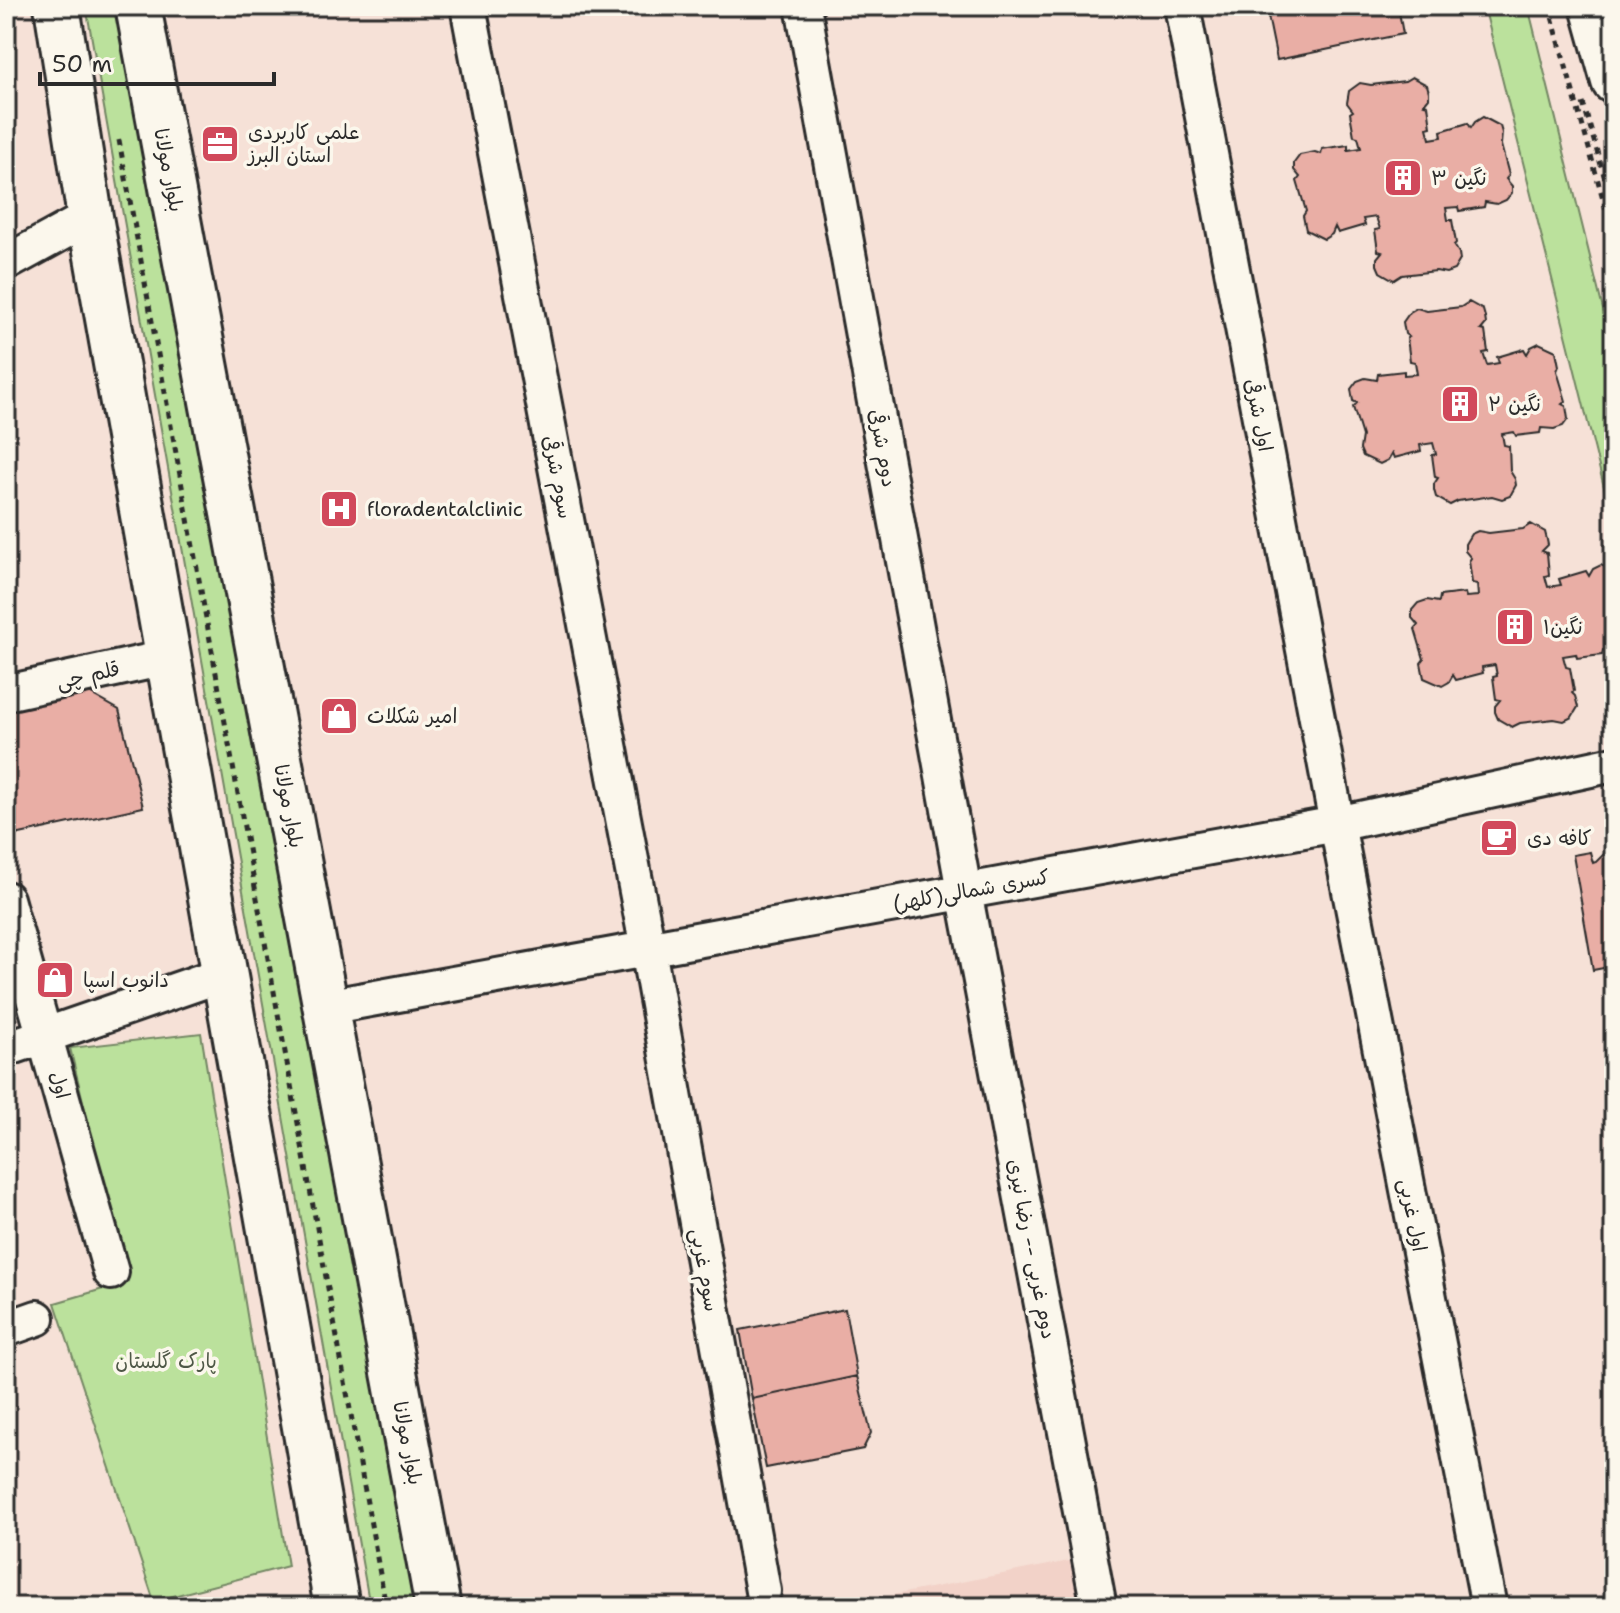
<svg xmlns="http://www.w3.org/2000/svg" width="1620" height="1613" viewBox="0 0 1620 1613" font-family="'Shantell Sans','Playpen Sans Arabic',sans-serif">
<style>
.built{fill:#f2d2c8}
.green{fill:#bbe19c;stroke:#738664;stroke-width:2}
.building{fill:#e9aea5;stroke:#2b2b2b;stroke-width:2}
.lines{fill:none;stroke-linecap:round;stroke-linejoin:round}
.street-casing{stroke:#2b2b2b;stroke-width:40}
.secondary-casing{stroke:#2b2b2b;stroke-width:50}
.path{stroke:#2b2b2b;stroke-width:5;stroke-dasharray:6 6;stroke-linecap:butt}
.street{stroke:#fbf7ec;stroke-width:34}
.secondary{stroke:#fbf7ec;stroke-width:44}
.labels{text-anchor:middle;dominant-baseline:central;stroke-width:7;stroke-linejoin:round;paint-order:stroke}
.poi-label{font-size:20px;fill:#2b2b2b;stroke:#fbf7ec;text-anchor:start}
.street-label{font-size:20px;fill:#2b2b2b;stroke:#fbf7ec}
.park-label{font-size:20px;fill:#4f5847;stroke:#fbf7ec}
</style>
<rect width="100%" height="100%" fill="#f6e1d7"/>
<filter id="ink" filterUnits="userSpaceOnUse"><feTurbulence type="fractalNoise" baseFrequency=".0125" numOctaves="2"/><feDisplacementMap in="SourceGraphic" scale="16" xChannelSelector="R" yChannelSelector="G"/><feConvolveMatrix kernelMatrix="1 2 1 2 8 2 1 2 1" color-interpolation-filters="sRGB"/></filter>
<g filter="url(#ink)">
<path class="built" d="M 1090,1557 L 1099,1607 L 831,1607 Z"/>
<path class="green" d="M 86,6 L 125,6 L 418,1607 L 370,1607 Z
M 1484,6 L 1528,6 L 1614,354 L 1614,527 Z
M 201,1033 L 288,1566 L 154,1601 L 55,1303 L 127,1282 L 70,1048 Z"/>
<path class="building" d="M 1266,6 L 1398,6 L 1403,34 L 1277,60 Z
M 1412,77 L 1427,85 L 1429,92 L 1429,98 L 1424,104 L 1428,105 L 1431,127 L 1427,128 L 1430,139 L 1442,137 L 1441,131 L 1468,123 L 1471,128 L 1475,122 L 1483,117 L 1500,126 L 1502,133 L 1501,145 L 1509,175 L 1506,179 L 1512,186 L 1512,193 L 1506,200 L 1497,204 L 1485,202 L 1484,207 L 1459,211 L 1458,207 L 1446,208 L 1448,220 L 1452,220 L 1456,243 L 1454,245 L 1459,253 L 1460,260 L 1454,270 L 1446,273 L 1436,271 L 1402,275 L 1394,280 L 1380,272 L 1377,265 L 1377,258 L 1382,252 L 1378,251 L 1375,230 L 1380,229 L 1376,217 L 1363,219 L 1365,225 L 1338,233 L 1335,227 L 1332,234 L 1324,239 L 1306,230 L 1303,216 L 1306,211 L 1297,181 L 1300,177 L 1294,170 L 1294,163 L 1300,155 L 1315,152 L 1321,154 L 1322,149 L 1348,145 L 1348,150 L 1361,148 L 1358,137 L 1354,136 L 1350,113 L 1353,111 L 1347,103 L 1349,91 L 1360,83 L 1371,85 L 1405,81 Z
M 1469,302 L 1483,310 L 1485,317 L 1486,324 L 1481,330 L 1485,331 L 1488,352 L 1483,353 L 1487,365 L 1499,363 L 1497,357 L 1524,349 L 1527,354 L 1531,347 L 1539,343 L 1556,351 L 1559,366 L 1557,371 L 1566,401 L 1562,404 L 1566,406 L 1568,419 L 1563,426 L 1554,429 L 1541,428 L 1540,433 L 1516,436 L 1514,432 L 1502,434 L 1504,445 L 1509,446 L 1510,471 L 1515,479 L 1516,485 L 1510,496 L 1502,499 L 1492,496 L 1458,501 L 1450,505 L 1436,497 L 1434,490 L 1434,484 L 1438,478 L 1435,477 L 1432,455 L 1436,454 L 1433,443 L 1420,445 L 1421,451 L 1394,458 L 1392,453 L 1388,460 L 1380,464 L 1363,456 L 1360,449 L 1362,436 L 1353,407 L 1357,403 L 1353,401 L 1351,389 L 1357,381 L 1365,378 L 1377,380 L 1378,374 L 1404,371 L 1404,375 L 1417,374 L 1415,362 L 1410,361 L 1407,338 L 1409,337 L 1405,334 L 1403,322 L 1410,312 L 1417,308 L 1427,311 L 1461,307 Z
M 1531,524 L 1545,532 L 1547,540 L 1548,545 L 1542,551 L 1547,553 L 1549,575 L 1545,576 L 1548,587 L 1561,585 L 1559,579 L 1586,571 L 1589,576 L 1593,569 L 1601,565 L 1614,571 L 1614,651 L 1603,650 L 1602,655 L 1577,658 L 1576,654 L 1563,656 L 1566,667 L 1570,668 L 1574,691 L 1572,693 L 1575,696 L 1578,707 L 1572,717 L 1564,721 L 1554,719 L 1520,723 L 1512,727 L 1498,719 L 1495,712 L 1495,706 L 1500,700 L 1496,699 L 1493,677 L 1497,676 L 1495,665 L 1482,667 L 1483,673 L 1456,680 L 1453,675 L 1449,682 L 1442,686 L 1424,678 L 1421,663 L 1424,659 L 1415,629 L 1418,625 L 1412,618 L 1412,610 L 1418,603 L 1427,600 L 1439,602 L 1440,596 L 1465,593 L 1466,597 L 1478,596 L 1477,584 L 1472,583 L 1469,561 L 1471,558 L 1465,551 L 1465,544 L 1471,534 L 1478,531 L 1489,533 L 1523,529 Z
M 82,689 L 119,710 L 143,807 L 6,837 L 6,708 Z
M 1614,844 L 1614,966 L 1593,970 L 1573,855 L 1590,852 L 1593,863 L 1596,862 Z
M 845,1309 L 857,1376 L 752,1399 L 740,1330 Z
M 857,1376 L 871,1433 L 863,1449 L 766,1468 L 752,1399 Z"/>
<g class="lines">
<g class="street-casing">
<path id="street" d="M 468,6 L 648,949 L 763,1591
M 803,6 L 964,891 L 1099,1607
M 1182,6 L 1337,824 L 1489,1607
M 6,263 L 90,217
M 6,693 L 170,657
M 6,899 L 111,1272
M 326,1007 L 1337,824 L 1614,764
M 6,1049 L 226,973
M 6,1329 L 37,1318"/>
</g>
<g class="secondary-casing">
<path id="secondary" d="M 57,6 L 90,217 L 337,1607
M 138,6 L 438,1607
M 1593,6 L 1614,81"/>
</g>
<path class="path" d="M 1549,6 L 1614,238
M 1583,103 L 1614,210
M 119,140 L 386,1607"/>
<use href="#street" class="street"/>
<use href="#secondary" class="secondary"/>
</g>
</g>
<defs>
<g id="office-square" transform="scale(2)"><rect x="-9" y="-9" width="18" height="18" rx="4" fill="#d1495b" stroke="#fbf7ec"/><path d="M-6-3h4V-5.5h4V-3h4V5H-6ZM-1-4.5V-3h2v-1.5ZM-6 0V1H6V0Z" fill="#fff"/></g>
<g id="building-square" transform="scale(2)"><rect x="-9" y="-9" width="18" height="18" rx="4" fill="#d1495b" stroke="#fbf7ec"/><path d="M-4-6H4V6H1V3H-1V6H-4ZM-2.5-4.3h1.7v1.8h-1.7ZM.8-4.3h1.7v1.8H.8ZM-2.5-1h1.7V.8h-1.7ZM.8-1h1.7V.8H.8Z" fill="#fff"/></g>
<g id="hospital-square" transform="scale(2)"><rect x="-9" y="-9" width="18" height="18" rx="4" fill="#d1495b" stroke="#fbf7ec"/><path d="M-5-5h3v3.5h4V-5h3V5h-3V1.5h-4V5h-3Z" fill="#fff"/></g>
<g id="shop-square" transform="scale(2)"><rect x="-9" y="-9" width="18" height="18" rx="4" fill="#d1495b" stroke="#fbf7ec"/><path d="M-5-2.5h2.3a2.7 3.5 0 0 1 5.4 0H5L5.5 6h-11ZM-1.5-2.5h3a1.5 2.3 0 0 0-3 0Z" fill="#fff"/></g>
<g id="cafe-square" transform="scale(2)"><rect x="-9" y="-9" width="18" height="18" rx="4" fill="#d1495b" stroke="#fbf7ec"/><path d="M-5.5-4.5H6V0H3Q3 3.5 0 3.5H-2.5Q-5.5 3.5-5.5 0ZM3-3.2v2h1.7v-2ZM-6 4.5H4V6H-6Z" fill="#fff"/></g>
</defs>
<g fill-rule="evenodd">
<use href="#office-square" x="220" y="144"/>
<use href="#building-square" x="1403" y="178"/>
<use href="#building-square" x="1460" y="404"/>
<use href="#hospital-square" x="339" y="509"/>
<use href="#building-square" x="1515" y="627"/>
<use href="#shop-square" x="339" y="716"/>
<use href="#cafe-square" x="1499" y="838"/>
<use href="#shop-square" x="55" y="980"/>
</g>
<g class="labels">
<g class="poi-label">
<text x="248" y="132">علمی کاربردی<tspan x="248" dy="23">استان البرز</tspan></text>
<text x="1431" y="178">نگین ۳</text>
<text x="1488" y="404">نگین ۲</text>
<text x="367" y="509">floradentalclinic</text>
<text x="1543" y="627">نگین۱</text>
<text x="367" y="716">امیر شکلات</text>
<text x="1527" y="838">کافه دی</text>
<text x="83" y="980">دانوب اسپا</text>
</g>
<g class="street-label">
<text transform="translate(169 170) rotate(79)">بلوار مولانا</text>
<text transform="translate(1259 415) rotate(79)">اول شرقی</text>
<text transform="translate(883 448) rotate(80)">دوم شرقی</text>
<text transform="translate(558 477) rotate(79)">سوم شرقی</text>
<text transform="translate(88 675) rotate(-13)">قلم چی</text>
<text transform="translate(289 806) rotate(79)">بلوار مولانا</text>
<text transform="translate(971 890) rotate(-10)">کسری شمالی(کلهر)</text>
<text transform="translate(60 1085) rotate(75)">اول</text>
<text transform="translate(1413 1215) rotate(79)">اول غربی</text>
<text transform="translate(1032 1249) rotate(79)">دوم غربی -- رضا نیری</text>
<text transform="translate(705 1270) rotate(80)">سوم غربی</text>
<text transform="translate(408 1443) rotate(79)">بلوار مولانا</text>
</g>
<g class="park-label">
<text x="166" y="1361">پارک گلستان</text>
</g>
</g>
<rect width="1620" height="1613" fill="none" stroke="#fbf7ec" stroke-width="32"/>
<rect x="16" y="16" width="1588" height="1581" fill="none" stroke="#2b2b2b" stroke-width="3" filter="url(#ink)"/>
<path d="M40 72v12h234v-12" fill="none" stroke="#2b2b2b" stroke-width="4"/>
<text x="52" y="72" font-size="24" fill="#2b2b2b" stroke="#fbf7ec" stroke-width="6" paint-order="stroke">50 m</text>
</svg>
